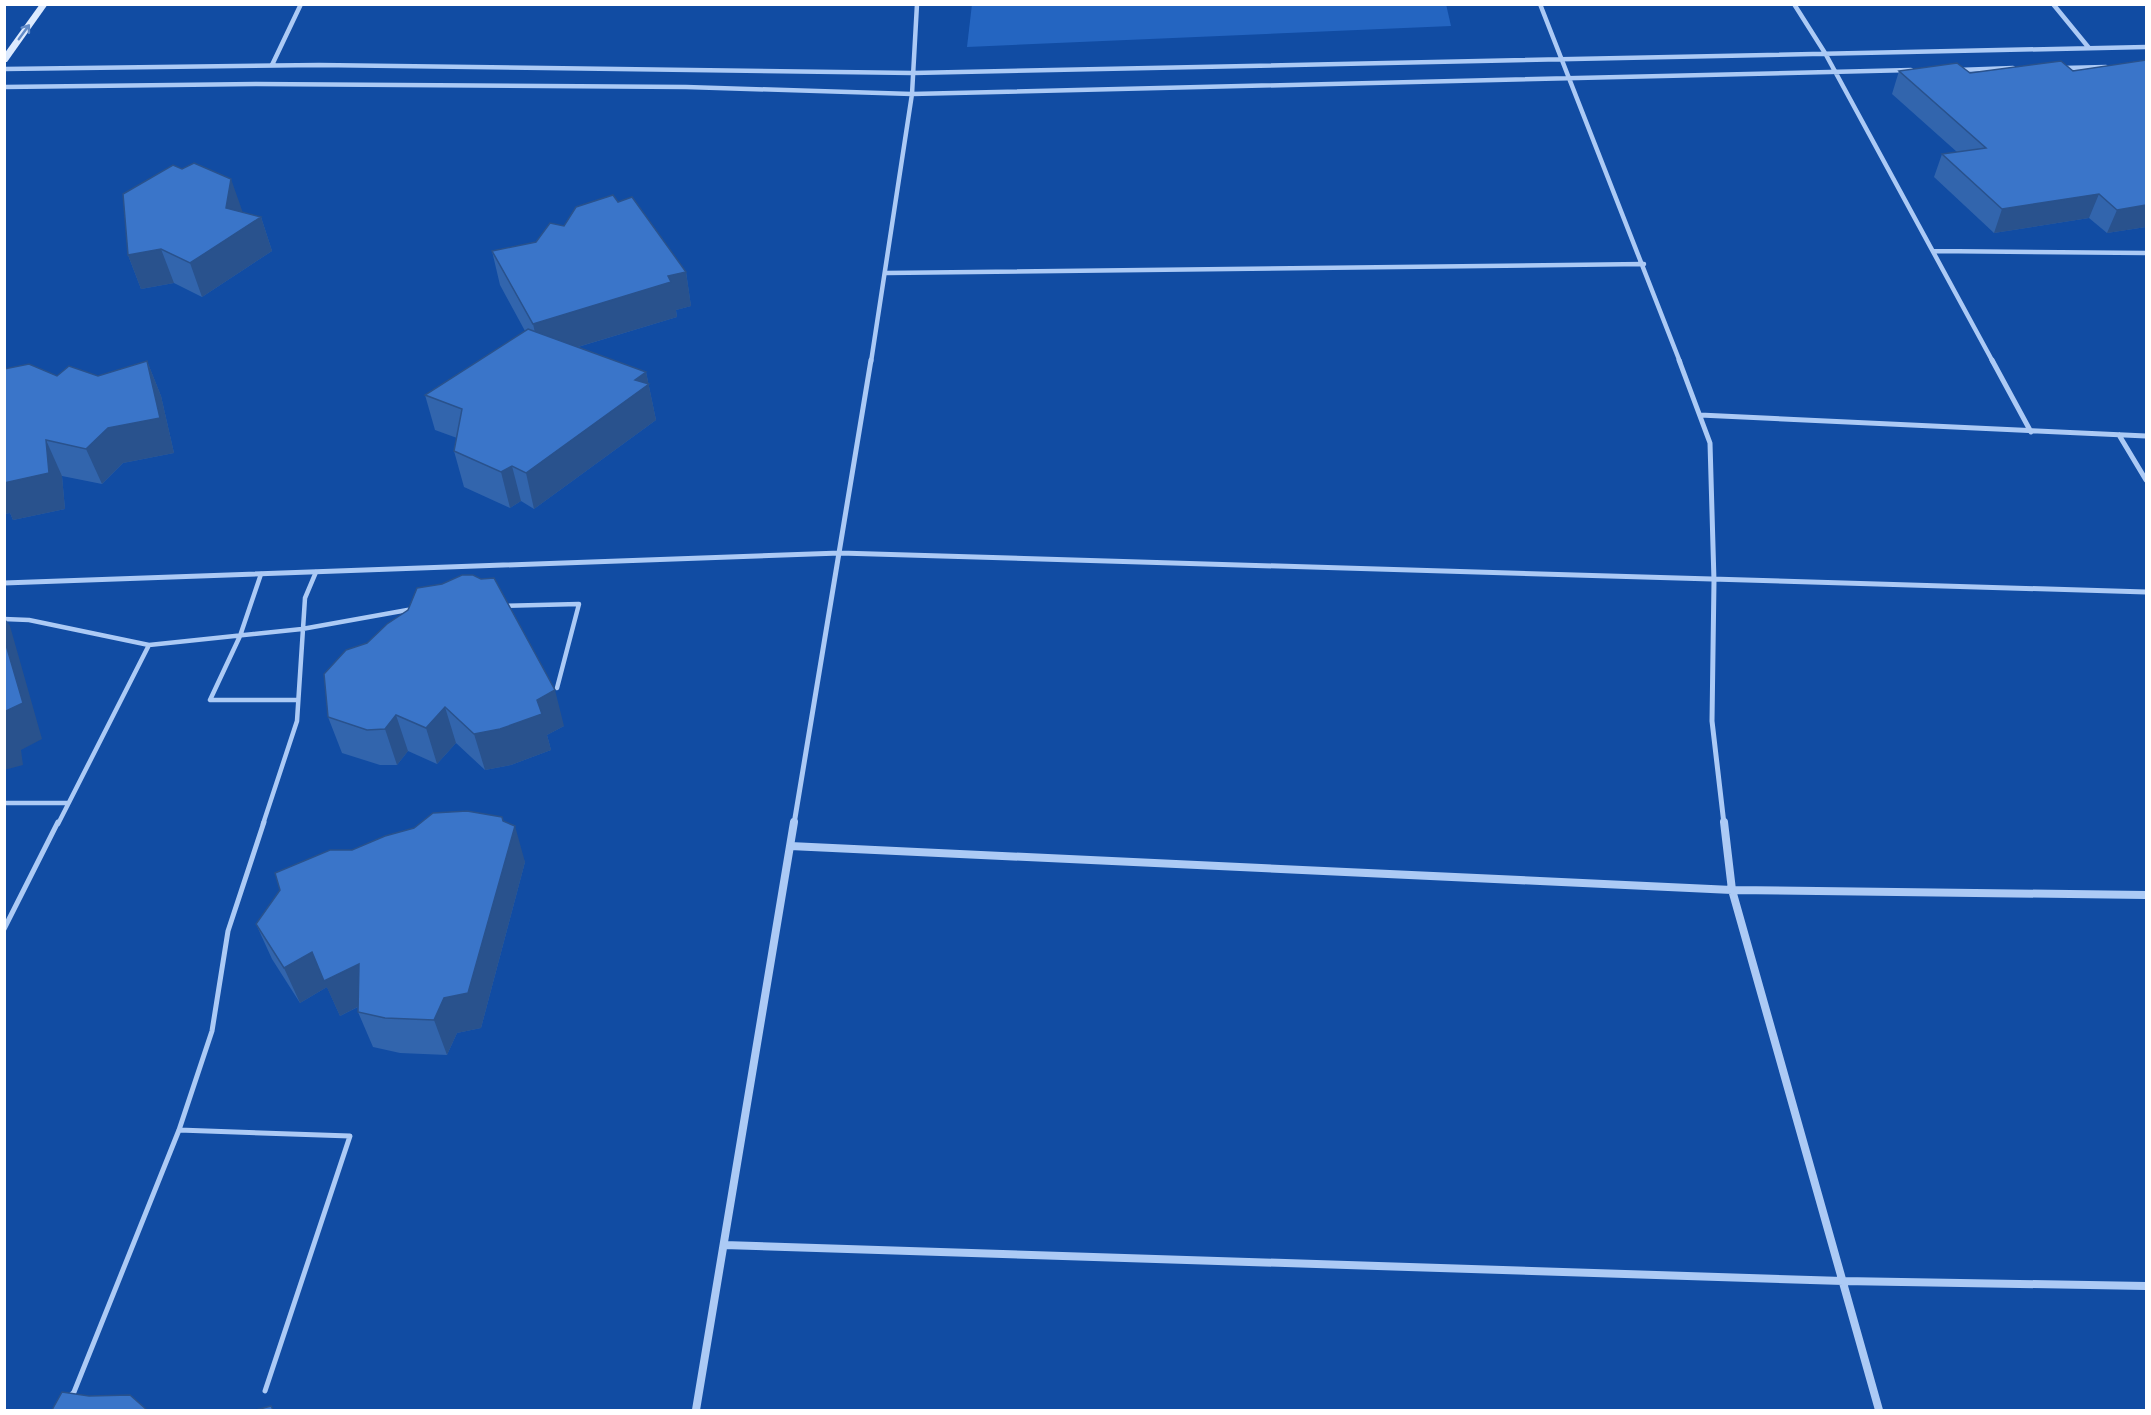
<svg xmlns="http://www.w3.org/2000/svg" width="2151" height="1415" viewBox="0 0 2151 1415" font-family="'Asap Condensed',sans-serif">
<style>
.green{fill:#2465c1}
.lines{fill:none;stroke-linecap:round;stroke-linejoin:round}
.lane-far1{stroke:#accaf5;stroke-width:4.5}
.lane{stroke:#accaf5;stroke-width:5}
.street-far2{stroke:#accaf5;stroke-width:4.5}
.street-far1{stroke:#accaf5;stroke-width:5}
.street{stroke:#accaf5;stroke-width:8}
.secondary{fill:#dceafe;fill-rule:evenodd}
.wall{fill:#3265ad}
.shaded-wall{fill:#29528d}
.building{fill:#3a75c9;stroke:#29528d;stroke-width:1.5}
.oneway{stroke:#628bc7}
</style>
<rect width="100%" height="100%" fill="#114ca3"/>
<path class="green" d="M 972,4 L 1446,4 L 1451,26 L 967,47 Z"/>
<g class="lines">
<path class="lane-far1" d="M 261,574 L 240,636 L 210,700 L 298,700
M 503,606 L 579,604 L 557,688
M 4,619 L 29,620 L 149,645 L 302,629 L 413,609
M 4,803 L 68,803
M 58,824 L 149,645
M 263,824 L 297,721 L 305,598 L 316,572"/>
<path class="lane" d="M 4,929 L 58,822
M 179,1130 L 350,1136 L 265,1391
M 70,1396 L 74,1392 L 179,1130 L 212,1031 L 228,931 L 264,822"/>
<path class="street-far2" d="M 1540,4 L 1680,362
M 1794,4 L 1825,53 L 1993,362
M 2053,4 L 2089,48
M 272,65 L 301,4
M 2063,68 L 2106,67
M 4,69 L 319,65 L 913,73 L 2146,47
M 1958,70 L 2013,68
M 4,87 L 256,84 L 686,87 L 912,94 L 1911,70
M 1933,251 L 2146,253
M 886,273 L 1644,264
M 871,362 L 912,94 L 917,4"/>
<path class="street-far1" d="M 1679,360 L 1710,443 L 1714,581 L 1712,721 L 1724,824
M 1992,360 L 2031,432
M 1700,415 L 2146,436
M 2119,435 L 2146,480
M 4,583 L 840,553 L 2146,592
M 794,824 L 871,360"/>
<path class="street" d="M 1724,822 L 1732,890 L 1879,1410
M 790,846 L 1732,890 L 2146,895
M 724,1245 L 1843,1281 L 2146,1286
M 696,1410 L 794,822"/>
<path class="secondary" d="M 40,4 L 48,4 L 7,62 L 4,62 L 4,54 Z"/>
</g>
<path class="wall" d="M 2146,60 L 2146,227 L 2107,233 L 2089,218 L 1994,233 L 1934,177 L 1942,154 L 1957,152 L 1892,94 L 1899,71 L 1970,73 L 2073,71 Z
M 618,202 L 686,272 L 691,306 L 676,310 L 677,317 L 578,347 L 646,372 L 656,420 L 534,509 L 521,501 L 510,508 L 464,487 L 454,451 L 457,438 L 435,430 L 425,395 L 525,331 L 500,285 L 492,251 L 536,242 L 564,226 Z
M 242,212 L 261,217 L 272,251 L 202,297 L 174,283 L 141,289 L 128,255 Z
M 147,361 L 161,396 L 174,453 L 123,463 L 102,484 L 62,476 L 65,509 L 13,520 L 10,513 L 4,514 L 4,369 L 57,376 L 98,376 Z
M 346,650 L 564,726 L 547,735 L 551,750 L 511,765 L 485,770 L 456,743 L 437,764 L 408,751 L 397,765 L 380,765 L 342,753 L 328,717 Z
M 503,821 L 525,862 L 481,1028 L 457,1033 L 447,1055 L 400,1053 L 373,1047 L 358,1012 L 358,1007 L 340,1016 L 327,987 L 300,1003 L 272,959 L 256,924 L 352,850 Z"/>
<path class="shaded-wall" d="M 231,179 L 243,213 L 261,217 L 272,251 L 202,297 L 190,263 L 226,208 Z
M 2099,194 L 2089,218 L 1994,233 L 2002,209 Z
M 2146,205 L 2146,227 L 2107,233 L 2117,210 Z
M 161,249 L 174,283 L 141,289 L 128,255 Z
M 686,272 L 691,306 L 676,310 L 677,317 L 541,358 L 533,324 L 668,276 Z
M 147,361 L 161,396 L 174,453 L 123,463 L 102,484 L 86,449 Z
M 646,372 L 656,420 L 534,509 L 526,473 L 635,380 Z
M 46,440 L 62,476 L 65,509 L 13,520 L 10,513 L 4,514 L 4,483 Z
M 512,466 L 521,501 L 510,508 L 501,472 Z
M 4,617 L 10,626 L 42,739 L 21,750 L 23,765 L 4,770 Z
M 555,690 L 564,726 L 547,735 L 551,750 L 511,765 L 485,770 L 474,734 Z
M 445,707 L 456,743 L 437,764 L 426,728 Z
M 396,715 L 408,751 L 397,765 L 385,729 Z
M 515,826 L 525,862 L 481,1028 L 457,1033 L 447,1055 L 434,1020 Z
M 312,952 L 327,987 L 300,1003 L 284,968 Z
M 359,964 L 373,999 L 340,1016 L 324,981 Z"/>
<path class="building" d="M 2146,60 L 2146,205 L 2117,210 L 2099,194 L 2002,209 L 1942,154 L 1986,148 L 1899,71 L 1957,63 L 1970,73 L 2061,61 L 2073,71 Z
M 194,163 L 231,179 L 226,208 L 261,217 L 190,263 L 161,249 L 128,255 L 123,194 L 173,165 L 182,169 Z
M 613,195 L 618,202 L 632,197 L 686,272 L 668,276 L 671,282 L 533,324 L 492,251 L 536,242 L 550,223 L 564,226 L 576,207 Z
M 528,329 L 646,372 L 635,380 L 649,384 L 526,473 L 512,466 L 501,472 L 454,451 L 462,409 L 425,395 Z
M 147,361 L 160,418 L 108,428 L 86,449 L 46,440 L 49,473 L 4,483 L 4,369 L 29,364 L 57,376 L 69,366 L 98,376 Z
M 462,575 L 473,575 L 481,579 L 494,578 L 555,690 L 537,700 L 542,714 L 500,729 L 474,734 L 445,707 L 426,728 L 396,715 L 385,729 L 367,730 L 328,717 L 324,674 L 346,650 L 367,643 L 387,624 L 408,610 L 417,588 L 442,584 Z
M 4,638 L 23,703 L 4,712 Z
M 467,811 L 502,817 L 503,821 L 515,826 L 468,993 L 444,998 L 434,1020 L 385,1018 L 358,1012 L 359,964 L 324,981 L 312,952 L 284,968 L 256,924 L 280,890 L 275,873 L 330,850 L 352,850 L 385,836 L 414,828 L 433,813 Z
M 62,1392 L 89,1396 L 130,1395 L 147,1410 L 52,1410 Z
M 271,1406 L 273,1410 L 256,1410 Z"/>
<defs><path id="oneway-shaft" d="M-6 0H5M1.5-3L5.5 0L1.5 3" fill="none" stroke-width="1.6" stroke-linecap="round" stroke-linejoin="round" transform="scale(1.5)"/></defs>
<use class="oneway" href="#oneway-shaft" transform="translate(24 32) rotate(-54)"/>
<rect width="2151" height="1415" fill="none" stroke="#ffffff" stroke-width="12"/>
</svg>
